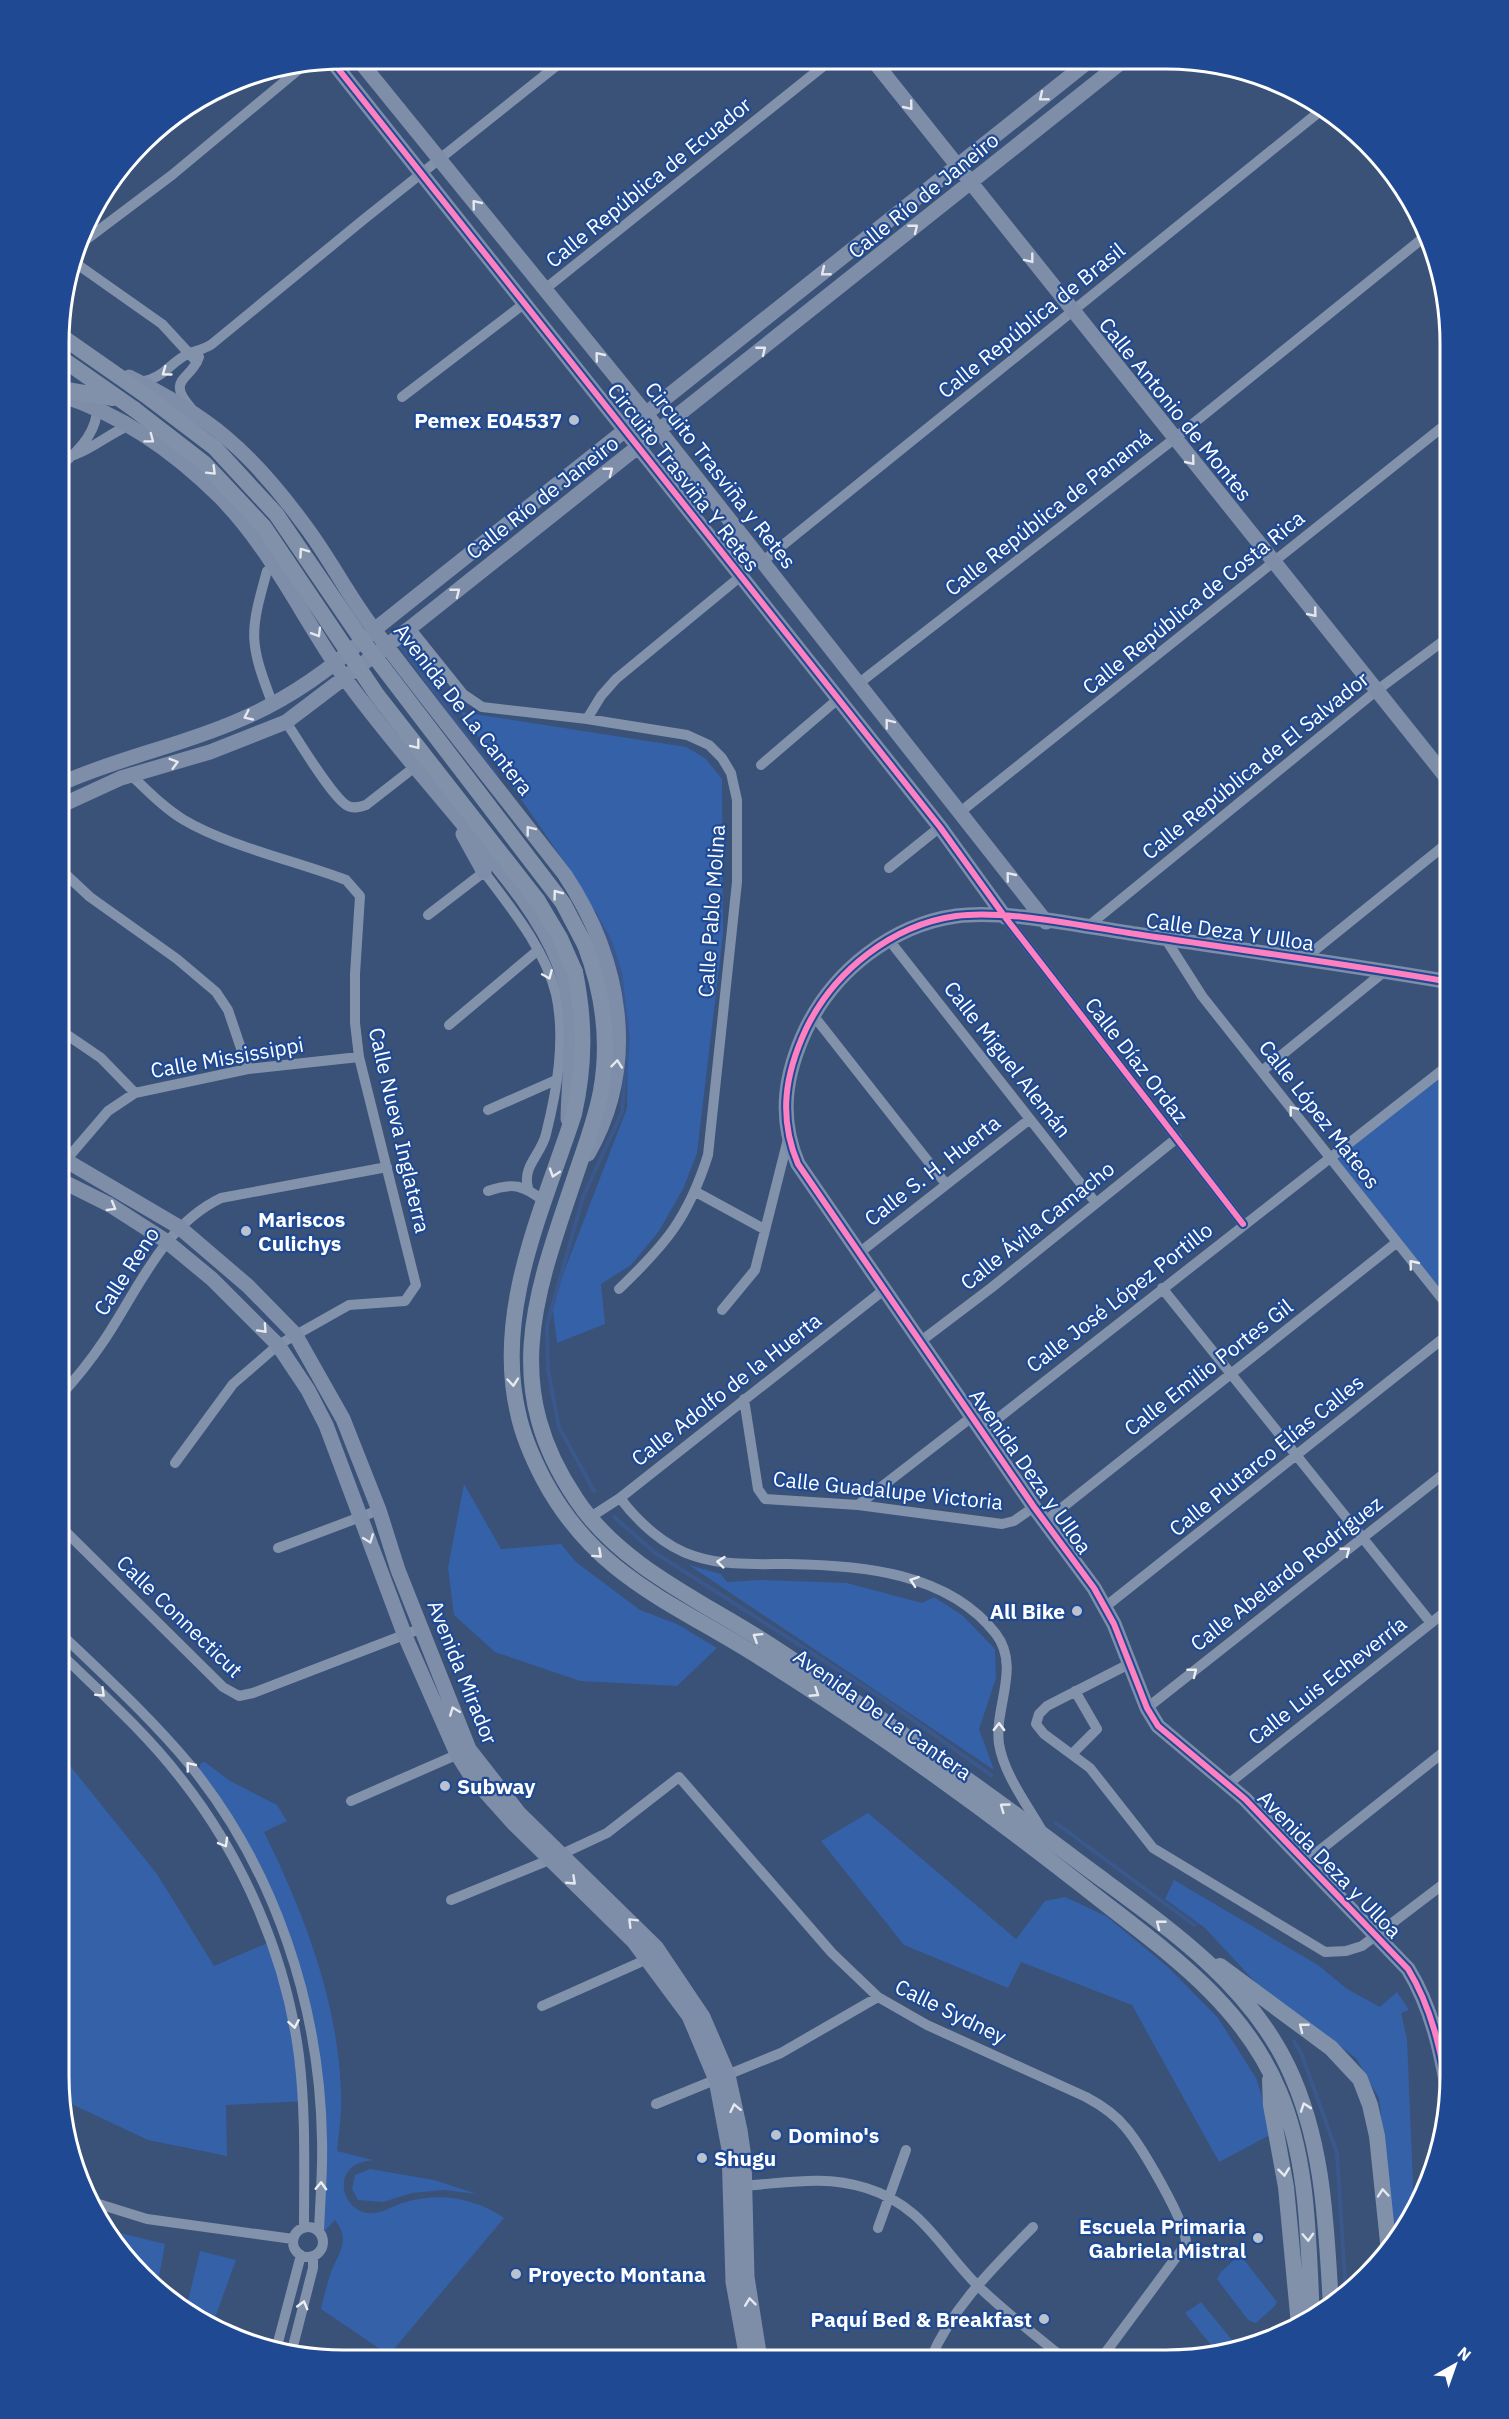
<svg xmlns="http://www.w3.org/2000/svg" width="1509" height="2419" viewBox="0 0 1509 2419" font-family="'IBM Plex Sans',sans-serif">
<style>
.green{fill:#3561a9}
.lines{fill:none;stroke-linecap:round;stroke-linejoin:round}
.stream{stroke:#3b588d;stroke-width:4}
.street{stroke:#8292ab;stroke-width:10}
.secondary{stroke:#7e8da8;stroke-width:15}
.primary{stroke:#8191aa;stroke-width:16}
.primary-bridge{stroke:#8191aa;stroke-width:16}
.cycleway-casing{stroke:#1f4a93;stroke-width:10}
.cycleway{stroke:#ff80c0;stroke-width:6}
.oneway{stroke:#e5e8ee}
.oneway2{stroke:#eceff2}
.oneway3{stroke:#e6e9ee}
.poi-dot{fill:#bac2d0;stroke:#1f4a93;stroke-width:2}
.labels{text-anchor:middle;dominant-baseline:central;stroke-width:4.5;stroke-linejoin:round;paint-order:stroke}
.street-label{font-size:21px;fill:#fff;stroke:#1f4a93}
.poi-label{font-size:21px;font-weight:bold;fill:#fff;stroke:#1f4a93;text-anchor:start}
.rim{fill:none;stroke:#fff;stroke-width:3}
</style>
<rect width="100%" height="100%" fill="#3a5178"/>
<path class="green" d="M 461,712 L 686,747 L 705,758 L 722,779 L 723,934 L 697,1153 L 683,1189 L 659,1231 L 631,1265 L 601,1284 L 605,1324 L 557,1343 L 552,1303 L 627,1108 L 628,1038 L 620,972 L 609,939 L 576,879 Z
M 1450,1058 L 1450,1314 L 1326,1157 Z
M 464,1484 L 501,1549 L 561,1544 L 576,1562 L 640,1610 L 677,1624 L 717,1648 L 677,1686 L 580,1681 L 495,1652 L 454,1615 L 448,1568 Z
M 689,1565 L 721,1574 L 727,1582 L 761,1580 L 847,1583 L 922,1603 L 934,1597 L 962,1615 L 995,1649 L 996,1678 L 979,1729 L 994,1770 Z
M 59,1752 L 157,1874 L 214,1966 L 274,1940 L 307,2101 L 226,2105 L 227,2156 L 148,2140 L 63,2100 L 59,2076 Z
M 205,1762 L 230,1781 L 277,1805 L 287,1821 L 264,1832 C 304,1913 338,2001 341,2092 C 342,2112 339,2132 337,2151 L 373,2160 C 367,2161 360,2162 355,2165 C 334,2178 345,2210 367,2213 C 378,2215 392,2207 402,2203 C 436,2192 474,2197 504,2218 L 389,2355 L 321,2309 C 324,2297 327,2284 331,2272 C 339,2252 351,2240 335,2220 L 322,2234 L 317,2060 L 277,1907 L 197,1775 L 201,1763 Z
M 868,1813 L 1016,1939 L 1045,1901 L 1065,1897 L 1106,1916 L 1169,1968 L 1218,2018 L 1256,2078 L 1274,2133 L 1219,2162 L 1132,2005 L 1021,1962 L 1008,1988 L 904,1945 L 821,1841 Z
M 1174,1880 L 1318,1965 L 1347,1989 L 1380,2007 L 1397,1992 L 1409,2010 L 1401,2013 L 1407,2039 L 1414,2208 L 1397,2239 L 1395,2240 L 1379,2098 L 1356,2058 L 1257,1984 L 1205,1928 L 1165,1899 Z
M 370,2169 L 434,2180 L 477,2194 L 444,2190 L 412,2193 L 383,2202 L 358,2200 L 352,2189 L 355,2175 Z
M 120,2233 L 165,2244 L 157,2288 L 118,2249 L 116,2246 Z
M 200,2251 L 236,2260 L 212,2326 L 169,2301 L 187,2305 Z
M 1237,2257 L 1245,2261 L 1277,2302 L 1274,2307 L 1256,2323 L 1248,2320 L 1217,2279 L 1221,2272 Z
M 1201,2302 L 1237,2346 L 1216,2351 L 1185,2313 Z"/>
<g class="lines">
<path class="stream" d="M 400,645 L 496,775
M 594,1491 L 559,1427 L 548,1370 L 547,1325 L 583,1197 L 622,1112 L 628,1038 L 620,972 L 609,939 L 594,912
M 614,1517 L 654,1552 L 882,1698 L 991,1775
M 1056,1823 L 1194,1925
M 1294,2041 L 1302,2055 L 1337,2153 L 1346,2295"/>
<path class="street" d="M 79,245 L 172,175 L 303,66
M 74,262 L 162,324 L 197,362
M 545,289 L 831,60
M 140,382 C 166,378 169,362 190,353 C 198,350 205,349 212,344 L 363,220 L 565,59
M 402,397 L 525,303
M 191,408 C 165,378 191,381 199,357
M 74,455 C 94,448 110,433 130,425
M 61,465 C 79,451 97,432 97,408
M 763,561 L 1324,108
M 267,571 C 249,635 249,642 273,705
M 410,628 L 463,694 L 482,707 L 587,719 L 687,735 L 709,745 L 722,758 L 731,773 L 737,800 L 737,882 L 708,1155 C 688,1218 666,1244 619,1289
M 858,684 L 1174,439 L 1428,234
M 587,719 L 601,696 L 616,679 L 741,576
M 286,722 C 297,738 333,799 348,806 C 354,809 360,807 366,805 L 416,766
M 761,765 L 838,699
M 131,775 C 148,791 164,808 184,820 C 228,846 296,861 346,880 L 360,896 L 355,974 L 355,1023 L 359,1057 L 416,1285 L 405,1301 L 349,1305 L 278,1345 L 233,1384 L 175,1463
M 959,813 L 1450,421
M 889,868 L 940,827
M 60,869 L 90,897 L 177,959 L 216,992 L 228,1010 L 248,1069
M 428,915 L 484,872 C 511,908 545,949 556,994 C 566,1039 557,1090 546,1134 C 541,1155 522,1166 528,1188
M 1005,917 L 1243,1224
M 1087,927 L 1376,691 L 1450,636
M 1165,938 L 1202,996 L 1450,1309
M 889,940 L 1096,1203
M 1305,958 L 1450,841
M 813,1015 L 946,1184
M 449,1025 L 537,951
M 60,1030 L 101,1058 L 135,1093
M 1262,1071 L 1385,971
M 488,1110 L 556,1080
M 60,1167 L 108,1111 L 135,1093 L 248,1069 L 359,1057
M 488,1191 C 513,1182 524,1185 545,1202
M 696,1192 L 764,1229
M 859,1253 L 1030,1119
M 1162,1288 L 1431,1623
M 722,1310 L 755,1270 L 788,1139
M 921,1341 L 991,1288 L 1177,1138
M 59,1397 C 76,1379 91,1360 105,1339 C 139,1288 163,1226 221,1198 L 387,1167
M 744,1399 L 758,1489 L 765,1499 L 858,1505 L 1002,1524 L 1014,1521 L 1034,1507
M 983,1430 L 1450,1064
M 620,1498 C 638,1522 665,1547 694,1556 C 724,1566 757,1564 788,1564 C 860,1565 948,1572 996,1634 C 1021,1667 994,1707 999,1744 C 1004,1774 1026,1803 1041,1829
M 858,1505 L 973,1416
M 589,1518 L 620,1498 L 885,1289
M 1044,1522 L 1396,1243
M 59,1525 L 223,1687 L 239,1696 L 253,1693 L 422,1628
M 278,1548 L 379,1510
M 1105,1607 L 1450,1333
M 59,1632 C 104,1675 150,1717 190,1765 C 275,1870 320,2006 322,2140 C 323,2171 320,2201 319,2232
M 59,1652 C 100,1692 144,1731 179,1776 C 242,1855 286,1955 299,2056 C 306,2113 304,2170 304,2228
M 1129,1664 L 1047,1706 L 1039,1714 L 1036,1724 L 1044,1734 L 1090,1768 L 1153,1848 L 1325,1952 L 1346,1951 L 1362,1946 L 1450,1879
M 1147,1708 L 1450,1469
M 1073,1753 L 1097,1729 L 1075,1691
M 1228,1784 L 1450,1608
M 351,1801 L 463,1752
M 1305,1862 L 1450,1747
M 451,1900 L 549,1860 L 607,1833 L 679,1777 L 832,1953 L 878,1997 L 927,2025 L 1086,2097 C 1101,2105 1115,2114 1126,2128 C 1141,2146 1187,2223 1186,2244 L 1100,2360
M 542,2006 L 652,1957
M 1434,2027 L 1450,2014
M 656,2104 L 781,2053 L 878,1997
M 738,2186 C 783,2184 822,2174 866,2188 C 922,2205 940,2248 978,2286 C 1006,2313 1036,2336 1066,2360
M 89,2201 L 147,2219 L 293,2239
M293 2242a15 15 0 1 1 30 0a15 15 0 1 1-30 0Z
M 878,2228 L 906,2150
M 276,2350 L 301,2255
M 291,2354 L 313,2268 L 313,2257
M 930,2360 C 953,2306 993,2268 1033,2227"/>
<path class="secondary" d="M 358,59 L 647,415 L 1046,922
M 873,60 L 1450,782
M 332,61 L 940,827 L 1005,917
M 129,377 C 209,416 250,451 303,523 C 330,558 349,598 376,632 C 438,714 502,794 565,875 C 621,960 640,1063 588,1154
M 61,395 C 122,415 175,452 220,497 C 272,550 302,617 344,677 C 385,734 432,786 476,840 C 507,877 541,918 559,963 C 579,1015 569,1066 568,1119
M 60,784 C 117,758 180,746 237,721 C 290,699 332,668 374,630 L 1089,61
M 60,806 L 121,778 L 210,752 L 286,722 L 410,628 L 1123,61
M 463,834 L 484,872
M 60,1157 L 179,1227 L 248,1286 L 295,1334 L 343,1419 L 379,1510 L 398,1570 L 469,1749 L 519,1813 L 656,1947 L 703,2017 L 728,2075 L 740,2130 L 744,2158 L 747,2277 L 760,2359
M 60,1180 L 110,1205 L 166,1241 L 212,1279 L 278,1345 L 308,1390 L 326,1425 L 405,1636 L 457,1754 L 471,1776 L 514,1824 L 634,1942 L 689,2016 L 716,2080 L 729,2149 L 733,2282 L 747,2359
M 1449,2097 C 1441,2052 1432,2008 1408,1969 L 1245,1799 L 1158,1726 L 1147,1708 L 1114,1624 L 1094,1588 L 1034,1507 L 798,1164 C 778,1117 785,1074 806,1029 C 834,971 892,925 956,916 C 1005,909 1086,927 1136,934 C 1241,950 1346,964 1450,982"/>
<path class="primary" d="M 61,336 L 144,394
M 61,358 L 134,409
M 61,389 L 113,398
M 585,945 C 603,992 610,1041 601,1091 C 596,1119 585,1147 576,1174 C 536,1292 499,1385 576,1499 C 621,1567 704,1602 770,1645 C 873,1712 973,1782 1071,1856 C 1150,1916 1244,1974 1288,2067 C 1324,2143 1326,2224 1331,2306
M 575,972 C 585,1021 585,1065 574,1114 C 543,1209 494,1311 518,1413 C 523,1437 533,1459 544,1480 C 596,1577 673,1602 761,1658 C 872,1728 981,1806 1084,1887 C 1158,1946 1241,1999 1279,2091 C 1309,2162 1308,2241 1312,2317
M 1220,1966 L 1331,2048 L 1360,2079 L 1370,2105 L 1377,2136 L 1389,2252
M 1270,2080 L 1271,2105 L 1286,2187 L 1299,2325"/>
<path class="primary-bridge" d="M 144,394 L 215,448 L 276,514 L 362,640 L 563,903 L 585,945
M 134,409 L 204,463 L 264,527 L 377,695 L 538,901 L 560,938 L 575,972"/>
<g class="cycleway-casing">
<path id="cycleway" d="M 332,61 L 940,827 L 1005,917 L 1243,1224
M 1449,2097 C 1441,2052 1432,2008 1408,1969 L 1245,1799 L 1158,1726 L 1147,1708 L 1114,1624 L 1094,1588 L 1034,1507 L 798,1164 C 778,1117 785,1074 806,1029 C 834,971 892,925 956,916 C 1005,909 1086,927 1136,934 C 1241,950 1346,964 1450,982"/>
</g>
<use href="#cycleway" class="cycleway"/>
</g>
<defs><path id="oneway-chevron" d="M-2-3.5L2.5 0L-2 3.5" fill="none" stroke-width="1.6" stroke-linecap="round" stroke-linejoin="round" transform="scale(1.5)"/></defs>
<g class="oneway">
<use href="#oneway-chevron" transform="translate(1043 97) rotate(141)"/>
<use href="#oneway-chevron" transform="translate(909 106) rotate(51)"/>
<use href="#oneway-chevron" transform="translate(476 204) rotate(-129)"/>
<use href="#oneway-chevron" transform="translate(914 228) rotate(-39)"/>
<use href="#oneway-chevron" transform="translate(1030 259) rotate(52)"/>
<use href="#oneway-chevron" transform="translate(825 272) rotate(141)"/>
<use href="#oneway-chevron" transform="translate(762 350) rotate(-39)"/>
<use href="#oneway-chevron" transform="translate(599 356) rotate(-129)"/>
<use href="#oneway-chevron" transform="translate(150 439) rotate(37)"/>
<use href="#oneway-chevron" transform="translate(1191 461) rotate(51)"/>
<use href="#oneway-chevron" transform="translate(609 471) rotate(-38)"/>
<use href="#oneway-chevron" transform="translate(456 592) rotate(-38)"/>
<use href="#oneway-chevron" transform="translate(1313 613) rotate(51)"/>
<use href="#oneway-chevron" transform="translate(317 633) rotate(59)"/>
<use href="#oneway-chevron" transform="translate(248 716) rotate(155)"/>
<use href="#oneway-chevron" transform="translate(889 723) rotate(-128)"/>
<use href="#oneway-chevron" transform="translate(174 763) rotate(-16)"/>
<use href="#oneway-chevron" transform="translate(530 830) rotate(-128)"/>
<use href="#oneway-chevron" transform="translate(1010 876) rotate(-129)"/>
<use href="#oneway-chevron" transform="translate(617 1064) rotate(-84)"/>
<use href="#oneway-chevron" transform="translate(112 1207) rotate(30)"/>
<use href="#oneway-chevron" transform="translate(263 1329) rotate(47)"/>
<use href="#oneway-chevron" transform="translate(369 1539) rotate(69)"/>
<use href="#oneway-chevron" transform="translate(454 1711) rotate(-111)"/>
<use href="#oneway-chevron" transform="translate(572 1881) rotate(43)"/>
<use href="#oneway-chevron" transform="translate(632 1922) rotate(-135)"/>
<use href="#oneway-chevron" transform="translate(735 2108) rotate(-102)"/>
<use href="#oneway-chevron" transform="translate(750 2302) rotate(-97)"/>
</g>
<g class="oneway2">
<use href="#oneway-chevron" transform="translate(166 372) rotate(144)"/>
<use href="#oneway-chevron" transform="translate(548 975) rotate(67)"/>
<use href="#oneway-chevron" transform="translate(1293 1110) rotate(-128)"/>
<use href="#oneway-chevron" transform="translate(1413 1264) rotate(-129)"/>
<use href="#oneway-chevron" transform="translate(1346 1551) rotate(-38)"/>
<use href="#oneway-chevron" transform="translate(721 1562) rotate(-174)"/>
<use href="#oneway-chevron" transform="translate(914 1581) rotate(-161)"/>
<use href="#oneway-chevron" transform="translate(1193 1672) rotate(-38)"/>
<use href="#oneway-chevron" transform="translate(101 1693) rotate(44)"/>
<use href="#oneway-chevron" transform="translate(999 1727) rotate(-89)"/>
<use href="#oneway-chevron" transform="translate(190 1766) rotate(-129)"/>
<use href="#oneway-chevron" transform="translate(224 1843) rotate(60)"/>
<use href="#oneway-chevron" transform="translate(294 2024) rotate(80)"/>
<use href="#oneway-chevron" transform="translate(321 2186) rotate(-88)"/>
<use href="#oneway-chevron" transform="translate(303 2305) rotate(-75)"/>
</g>
<g class="oneway3">
<use href="#oneway-chevron" transform="translate(212 471) rotate(45)"/>
<use href="#oneway-chevron" transform="translate(303 552) rotate(-125)"/>
<use href="#oneway-chevron" transform="translate(416 745) rotate(52)"/>
<use href="#oneway-chevron" transform="translate(557 894) rotate(-127)"/>
<use href="#oneway-chevron" transform="translate(554 1173) rotate(108)"/>
<use href="#oneway-chevron" transform="translate(513 1382) rotate(85)"/>
<use href="#oneway-chevron" transform="translate(598 1554) rotate(42)"/>
<use href="#oneway-chevron" transform="translate(757 1637) rotate(-148)"/>
<use href="#oneway-chevron" transform="translate(815 1693) rotate(33)"/>
<use href="#oneway-chevron" transform="translate(1004 1807) rotate(-144)"/>
<use href="#oneway-chevron" transform="translate(1160 1924) rotate(-142)"/>
<use href="#oneway-chevron" transform="translate(1303 2027) rotate(-142)"/>
<use href="#oneway-chevron" transform="translate(1305 2107) rotate(-109)"/>
<use href="#oneway-chevron" transform="translate(1284 2172) rotate(83)"/>
<use href="#oneway-chevron" transform="translate(1383 2193) rotate(-95)"/>
<use href="#oneway-chevron" transform="translate(1308 2237) rotate(87)"/>
</g>
<g class="poi-dot">
<circle cx="574" cy="420" r="6"/>
<circle cx="246" cy="1231" r="6"/>
<circle cx="1077" cy="1611" r="6"/>
<circle cx="445" cy="1786" r="6"/>
<circle cx="776" cy="2135" r="6"/>
<circle cx="702" cy="2158" r="6"/>
<circle cx="1258" cy="2238" r="6"/>
<circle cx="516" cy="2274" r="6"/>
<circle cx="1044" cy="2319" r="6"/>
</g>
<g class="labels">
<g class="street-label">
<text transform="translate(648 182) rotate(-39)">Calle República de Ecuador</text>
<text transform="translate(923 195) rotate(-39)">Calle Río de Janeiro</text>
<text transform="translate(1031 320) rotate(-39)">Calle República de Brasil</text>
<text transform="translate(1176 409) rotate(51)">Calle Antonio de Montes</text>
<text transform="translate(721 475) rotate(52)">Circuito Trasviña y Retes</text>
<text transform="translate(684 477) rotate(52)">Circuito Trasviña Y Retes</text>
<text transform="translate(542 497) rotate(-38)">Calle Río de Janeiro</text>
<text transform="translate(1048 512) rotate(-38)">Calle República de Panamá</text>
<text transform="translate(1193 602) rotate(-39)">Calle República de Costa Rica</text>
<text transform="translate(464 709) rotate(52)">Avenida De La Cantera</text>
<text transform="translate(1255 765) rotate(-39)">Calle República de El Salvador</text>
<text transform="translate(711 911) rotate(-86)">Calle Pablo Molina</text>
<text transform="translate(1230 931) rotate(8)">Calle Deza Y Ulloa</text>
<text transform="translate(227 1057) rotate(-10)">Calle Mississippi</text>
<text transform="translate(1008 1059) rotate(52)">Calle Miguel Alemán</text>
<text transform="translate(1137 1060) rotate(52)">Calle Díaz Ordaz</text>
<text transform="translate(1320 1114) rotate(52)">Calle López Mateos</text>
<text transform="translate(400 1130) rotate(77)">Calle Nueva Inglaterra</text>
<text transform="translate(932 1170) rotate(-38)">Calle S. H. Huerta</text>
<text transform="translate(1037 1225) rotate(-39)">Calle Ávila Camacho</text>
<text transform="translate(126 1271) rotate(-57)">Calle Reno</text>
<text transform="translate(1119 1297) rotate(-38)">Calle José López Portillo</text>
<text transform="translate(1208 1367) rotate(-38)">Calle Emilio Portes Gil</text>
<text transform="translate(726 1389) rotate(-38)">Calle Adolfo de la Huerta</text>
<text transform="translate(1266 1455) rotate(-39)">Calle Plutarco Elías Calles</text>
<text transform="translate(1031 1471) rotate(55)">Avenida Deza y Ulloa</text>
<text transform="translate(888 1490) rotate(6)">Calle Guadalupe Victoria</text>
<text transform="translate(1286 1573) rotate(-38)">Calle Abelardo Rodríguez</text>
<text transform="translate(180 1616) rotate(44)">Calle Connecticut</text>
<text transform="translate(463 1672) rotate(68)">Avenida Mirador</text>
<text transform="translate(1327 1680) rotate(-38)">Calle Luis Echeverría</text>
<text transform="translate(883 1714) rotate(35)">Avenida De La Cantera</text>
<text transform="translate(1330 1864) rotate(46)">Avenida Deza y Ulloa</text>
<text transform="translate(951 2011) rotate(26)">Calle Sydney</text>
</g>
<g class="poi-label">
<text x="562" y="420" text-anchor="end">Pemex E04537</text>
<text x="258" y="1219">Mariscos<tspan x="258" dy="24">Culichys</tspan></text>
<text x="1065" y="1611" text-anchor="end">All Bike</text>
<text x="457" y="1786">Subway</text>
<text x="788" y="2135">Domino's</text>
<text x="714" y="2158">Shugu</text>
<text x="1246" y="2226" text-anchor="end">Escuela Primaria<tspan x="1246" dy="24">Gabriela Mistral</tspan></text>
<text x="528" y="2274">Proyecto Montana</text>
<text x="1032" y="2319" text-anchor="end">Paquí Bed &amp; Breakfast</text>
</g>
</g>
<path d="M0 0H1509V2419H0ZM343 69H1166A274 274 0 0 1 1440 343V2076A274 274 0 0 1 1166 2350H343A274 274 0 0 1 69 2076V343A274 274 0 0 1 343 69Z" fill="#1f4a93" fill-rule="evenodd"/>
<path class="rim" d="M343 69H1166A274 274 0 0 1 1440 343V2076A274 274 0 0 1 1166 2350H343A274 274 0 0 1 69 2076V343A274 274 0 0 1 343 69Z"/>
<g transform="translate(1455 2365) rotate(40)" stroke="#1f4a93" stroke-width="4.5" paint-order="stroke">
<path d="M0-4.5L10 22L0 15L-10 22Z" fill="#ffffff"/>
<text y="-9" font-size="16" font-weight="bold" text-anchor="middle" fill="#ffffff">N</text>
</g>
</svg>
